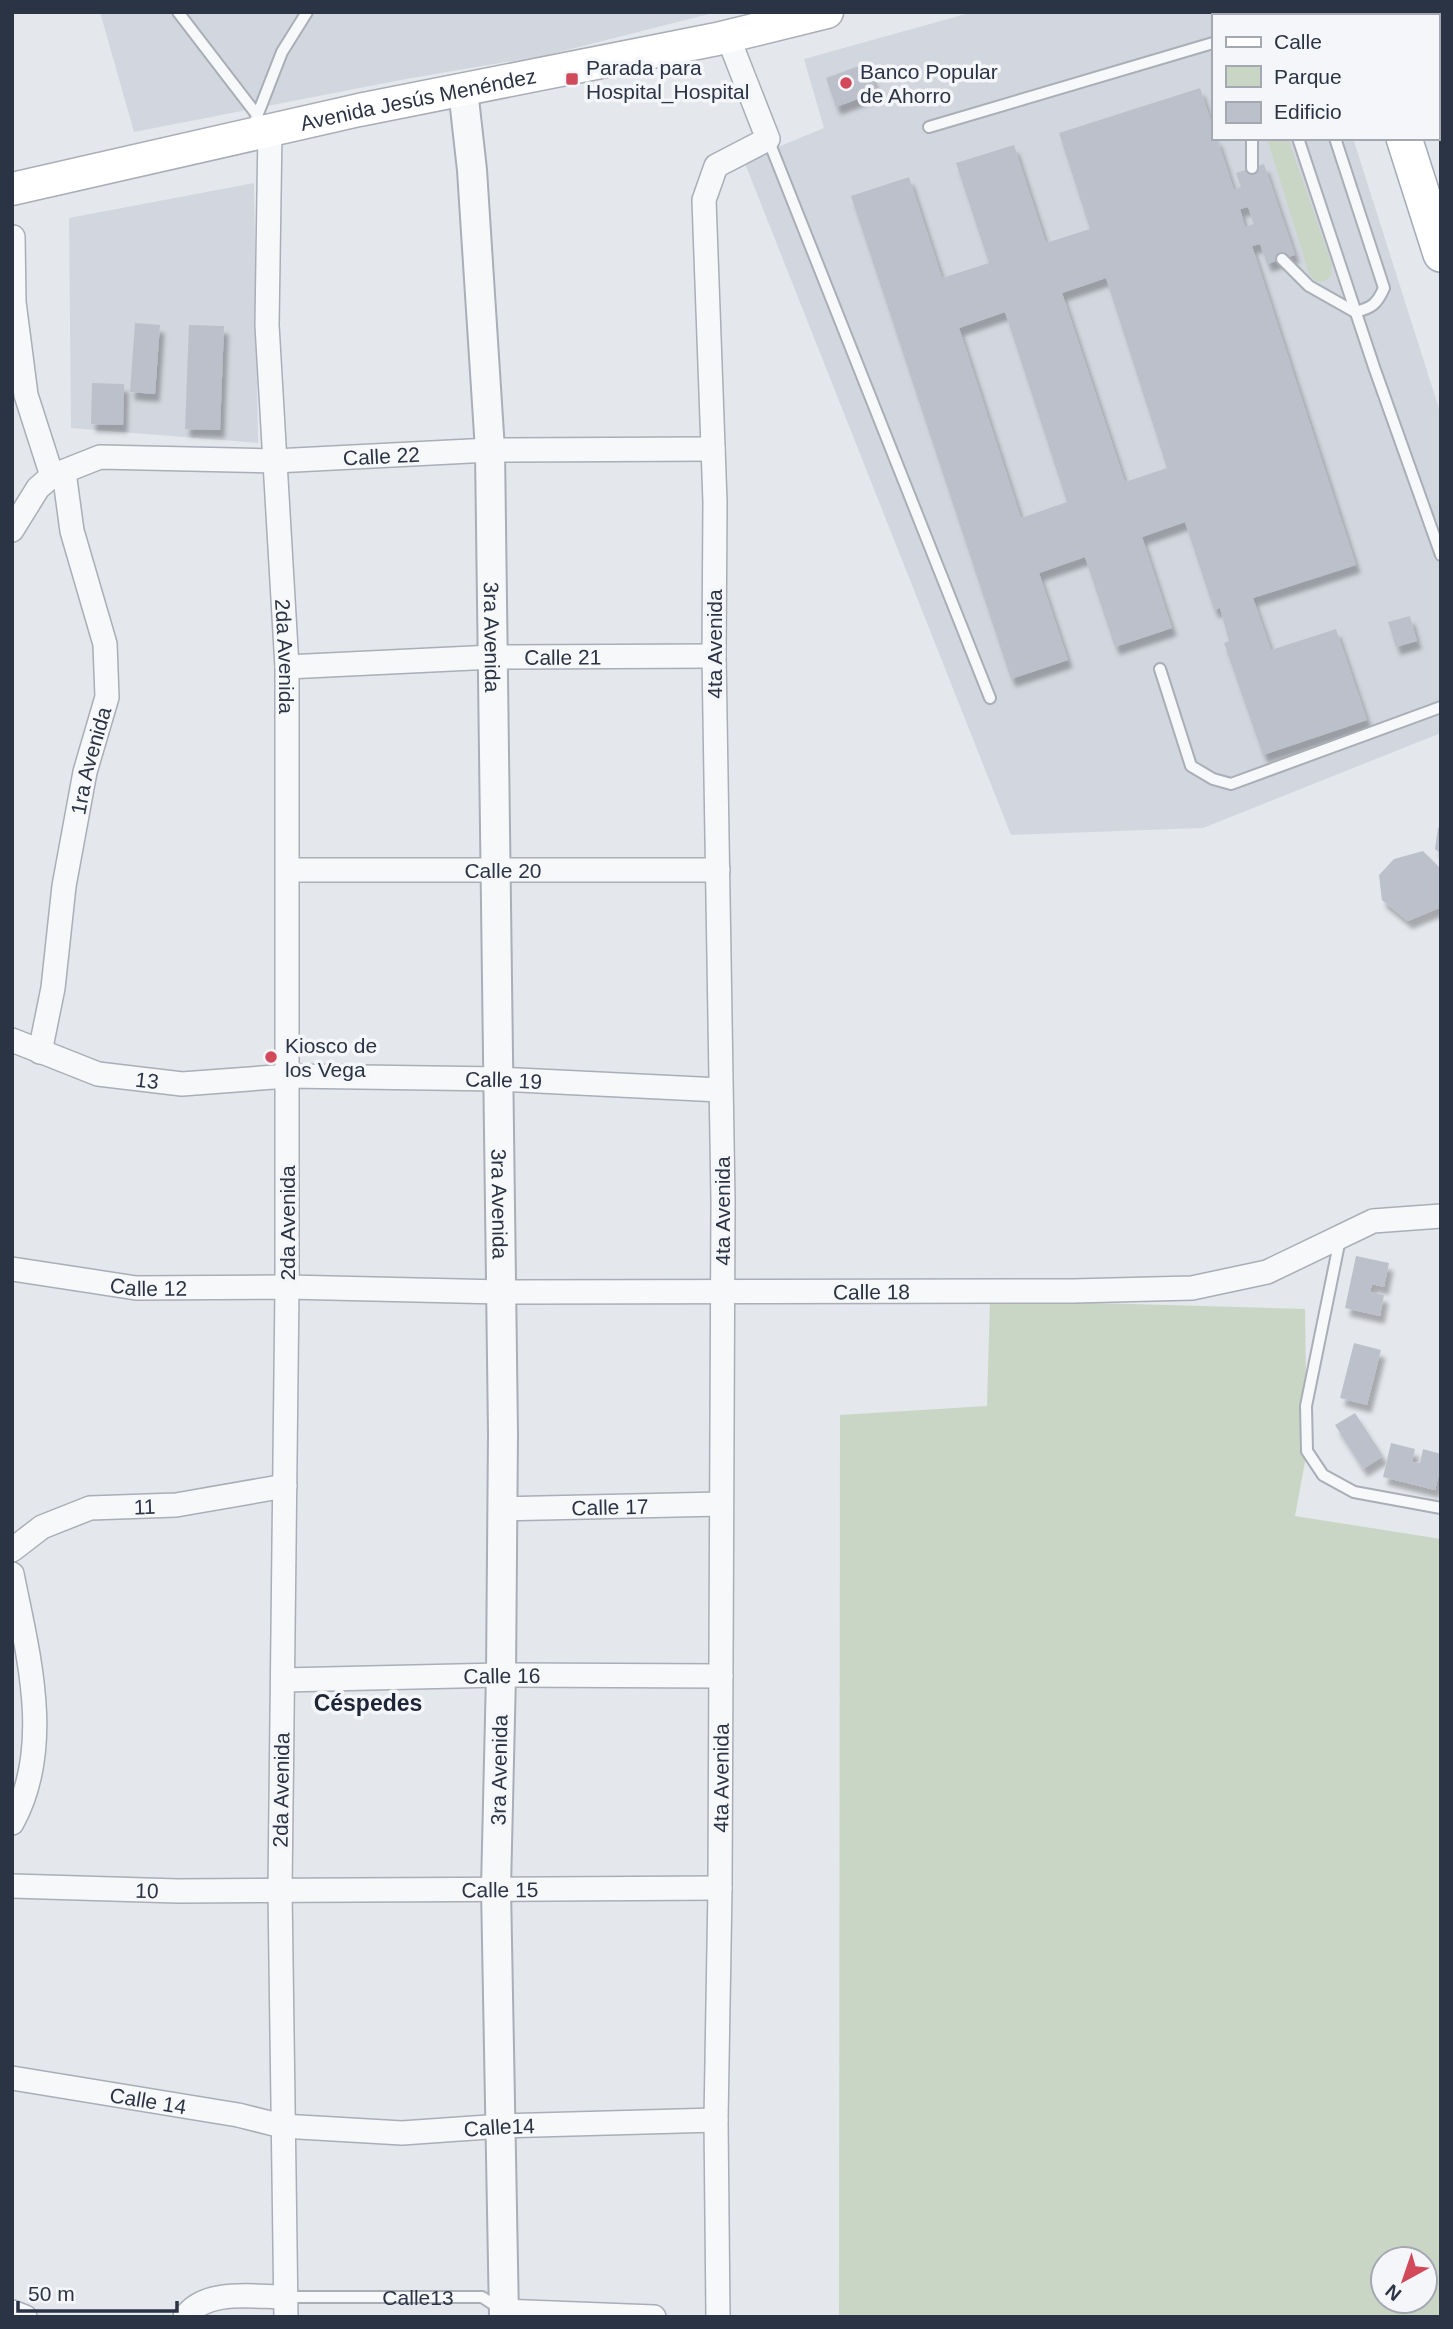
<svg xmlns="http://www.w3.org/2000/svg" width="1453" height="2329" viewBox="0 0 1453 2329" font-family="Helvetica,sans-serif">
<style>
.built{fill:#d2d6de}
.green{fill:#c9d6c5;fill-rule:evenodd}
.building{fill:#bbc0ca;fill-rule:evenodd;filter:url(#shadow)}
.lines{fill:none;stroke-linecap:round;stroke-linejoin:round}
.service-casing{stroke:#a9aeb7;stroke-width:14}
.minor-casing{stroke:#a9aeb7;stroke-width:26}
.tertiary-casing{stroke:#a9aeb7;stroke-width:32}
.secondary-casing{stroke:#a9aeb7;stroke-width:35}
.primary-casing{stroke:#a3abb8;stroke-width:38}
.service{stroke:#f7f8fa;stroke-width:10}
.minor{stroke:#f7f8fa;stroke-width:23}
.tertiary{stroke:#f7f8fa;stroke-width:28}
.secondary{stroke:#fff;stroke-width:32}
.primary{stroke:#fff;stroke-width:35}
.poi-dot{fill:#d1495b;stroke:#f4f6f9;stroke-width:2.5}
.labels{text-anchor:middle;dominant-baseline:central;stroke-width:7;stroke-linejoin:round;paint-order:stroke}
.poi-label{font-size:21px;fill:#2b3445;stroke:#f4f6f9;text-anchor:start}
.street-label{font-size:21px;fill:#2b3445;stroke:#f4f6f9}
.neighbourhood-label{font-size:23px;font-weight:bold;fill:#1d2536;stroke:#f4f6f9}
</style>
<defs>
<filter id="shadow"><feDropShadow dx="4.5" dy="8" stdDeviation="2" flood-color="#0004"/></filter>
</defs>
<rect width="100%" height="100%" fill="#e4e7ec"/>
<path class="built" d="M 100,12 L 717,12 L 547,55 L 406,79 L 134,132 Z
M 973,12 L 1313,12 L 1314,16 L 1213,16 L 1213,138 L 1353,138 L 1441,415 L 1441,733 L 1203,828 L 1011,835 L 744,161 L 824,128 L 804,59 Z
M 1401,12 L 1441,12 L 1441,129 L 1437,118 L 1437,16 L 1402,16 Z
M 254,183 L 258,443 L 71,428 L 69,218 Z"/>
<path class="green" d="M 1267,138 L 1288,138 L 1332,265 L 1331,276 L 1325,281 L 1317,282 L 1309,274 Z
M 990,1300 L 1305,1309 L 1307,1451 L 1295,1516 L 1441,1539 L 1441,2317 L 839,2317 L 840,1415 L 987,1406 ZM 1383,2259 L 1425,2259 L 1425,2301 L 1383,2301 Z"/>
<path class="building" d="M 867,63 L 877,92 L 836,107 L 826,78 Z
M 1200,88 L 1213,127 L 1213,138 L 1217,138 L 1234,190 L 1241,187 L 1236,173 L 1264,164 L 1295,255 L 1267,264 L 1260,244 L 1252,246 L 1356,565 L 1253,598 L 1271,650 L 1336,629 L 1367,720 L 1263,755 L 1224,643 L 1229,641 L 1220,608 L 1214,610 L 1185,522 L 1142,537 L 1172,628 L 1115,647 L 1085,557 L 1039,573 L 1068,660 L 1011,679 L 851,196 L 909,177 L 942,278 L 989,263 L 956,163 L 1014,145 L 1046,243 L 1090,229 L 1059,133 ZM 1248,207 L 1254,224 L 1245,227 L 1240,209 ZM 1106,278 L 1167,468 L 1125,482 L 1062,293 ZM 1005,312 L 1067,502 L 1021,518 L 959,328 Z
M 135,323 L 160,325 L 155,394 L 130,392 Z
M 189,325 L 224,326 L 220,430 L 185,429 Z
M 92,383 L 124,384 L 123,425 L 91,424 Z
M 1410,616 L 1417,641 L 1396,647 L 1388,622 Z
M 1441,827 L 1441,854 L 1435,849 L 1438,828 Z
M 1423,851 L 1441,869 L 1439,908 L 1408,921 L 1382,900 L 1379,875 L 1394,859 Z
M 1356,1256 L 1389,1263 L 1384,1287 L 1372,1284 L 1370,1292 L 1384,1295 L 1380,1316 L 1345,1308 Z
M 1354,1343 L 1381,1350 L 1367,1405 L 1340,1398 Z
M 1355,1413 L 1383,1456 L 1363,1469 L 1335,1425 Z
M 1391,1443 L 1415,1449 L 1412,1462 L 1420,1463 L 1423,1449 L 1441,1454 L 1441,1466 L 1435,1490 L 1383,1477 Z"/>
<g class="lines">
<g class="service-casing">
<g id="service">
<path d="M 178,12 L 257,115"/>
<path d="M 1301,16 L 1311,12"/>
<path d="M 929,127 L 1213,43"/>
<path d="M 252,129 L 282,52 L 307,12"/>
<path d="M 1252,138 L 1252,168"/>
<path d="M 1298,138 L 1374,367 L 1441,555"/>
<path d="M 768,139 L 990,698"/>
<path d="M 1282,259 L 1309,286 L 1355,312 C 1372,308 1377,304 1384,288 L 1335,138"/>
<path d="M 1160,669 L 1191,766 L 1213,779 L 1231,784 L 1441,707"/>
<path d="M 1340,1239 L 1306,1406 L 1307,1451 L 1323,1475 L 1354,1492 L 1441,1508"/>
<path id="s1" d="M 285,2297 L 482,2297 L 502,2310"/>
</g>
</g>
<g class="minor-casing">
<g id="minor">
<path id="s2" d="M 270,130 L 267,325 L 287,667 L 287,1287 L 280,1890 L 286,2317"/>
<path d="M 13,237 L 14,302 L 26,395 L 52,476"/>
<path id="s3" d="M 12,530 L 38,488 L 52,476 L 100,457 L 275,461 L 490,450 L 713,449"/>
<path id="s4" d="M 287,667 L 493,657 L 714,656"/>
<path id="s5" d="M 288,870 L 718,870"/>
<path id="s6" d="M 12,1040 L 98,1074 L 182,1084 L 288,1076 L 500,1079 L 720,1090"/>
<path id="s7" d="M 40,1052 L 53,988 L 64,886 L 85,772 L 107,697 L 105,644 L 72,531 L 64,472"/>
<path id="s8" d="M 12,1269 L 136,1288 L 287,1287 L 502,1292 L 1073,1291 L 1192,1288 L 1267,1272 L 1373,1221 L 1441,1216"/>
<path id="s9" d="M 502,1509 L 721,1504"/>
<path id="s10" d="M 12,1550 L 42,1527 L 90,1508 L 176,1505 L 285,1486"/>
<path d="M 12,1574 C 28,1654 54,1747 12,1823"/>
<path id="s11" d="M 283,1680 L 501,1675 L 721,1676"/>
<path id="s12" d="M 12,1886 L 178,1891 L 720,1888"/>
<path id="s13" d="M 12,2078 L 238,2115 L 282,2126 L 402,2133 L 502,2126 L 716,2120"/>
<path d="M 504,2311 L 654,2317"/>
<path d="M 12,2312 L 25,2317"/>
<path d="M 185,2317 C 206,2288 254,2297 285,2297"/>
<path id="s14" d="M 718,2317 L 716,2120 L 720,1888 L 723,1200 L 714,656 L 715,502 L 704,200 L 716,166 L 768,139 L 728,37"/>
</g>
</g>
<g class="tertiary-casing">
<g id="tertiary">
<path id="s15" d="M 463,90 L 472,170 L 490,450 L 503,1433 L 501,1675 L 496,1888 L 504,2317"/>
</g>
</g>
<g class="secondary-casing">
<g id="secondary">
<path id="s16" d="M 12,189 L 359,110 L 717,39 L 827,12"/>
</g>
</g>
<g class="primary-casing">
<path id="primary" d="M 1363,12 L 1365,16
M 1404,138 L 1441,254"/>
</g>
<use href="#service" class="service"/>
<use href="#minor" class="minor"/>
<use href="#tertiary" class="tertiary"/>
<use href="#secondary" class="secondary"/>
<use href="#primary" class="primary"/>
</g>
<g class="poi-dot">
<rect x="565" y="72" width="14" height="14" rx="3.5"/>
<circle cx="846" cy="83" r="7"/>
<circle cx="271" cy="1057" r="7"/>
</g>
<g class="labels">
<g class="poi-label">
<text x="586" y="67">Parada para<tspan x="586" dy="24">Hospital_Hospital</tspan></text>
<text x="860" y="71">Banco Popular<tspan x="860" dy="24">de Ahorro</tspan></text>
<text x="285" y="1045">Kiosco de<tspan x="285" dy="24">los Vega</tspan></text>
</g>
<g class="street-label">
<text stroke="none"><textPath href="#s16" startOffset="416">Avenida Jesús Menéndez</textPath></text>
<text stroke="none"><textPath href="#s3" startOffset="401">Calle 22</textPath></text>
<text stroke="none"><textPath href="#s15" startOffset="548">3ra Avenida</textPath></text>
<text transform="translate(714 644) rotate(-90)">4ta Avenida</text>
<text stroke="none"><textPath href="#s2" startOffset="527">2da Avenida</textPath></text>
<text stroke="none"><textPath href="#s4" startOffset="276">Calle 21</textPath></text>
<text stroke="none"><textPath href="#s7" startOffset="296">1ra Avenida</textPath></text>
<text stroke="none"><textPath href="#s5" startOffset="215">Calle 20</textPath></text>
<text stroke="none"><textPath href="#s6" startOffset="142">13</textPath></text>
<text stroke="none"><textPath href="#s6" startOffset="499">Calle 19</textPath></text>
<text stroke="none"><textPath href="#s15" startOffset="1115">3ra Avenida</textPath></text>
<text transform="translate(722 1211) rotate(-90)">4ta Avenida</text>
<text transform="translate(287 1223) rotate(-90)">2da Avenida</text>
<text stroke="none"><textPath href="#s8" startOffset="138">Calle 12</textPath></text>
<text stroke="none"><textPath href="#s8" startOffset="861">Calle 18</textPath></text>
<text stroke="none"><textPath href="#s10" startOffset="144">11</textPath></text>
<text stroke="none"><textPath href="#s9" startOffset="108">Calle 17</textPath></text>
<text stroke="none"><textPath href="#s11" startOffset="219">Calle 16</textPath></text>
<text transform="translate(499 1770) rotate(-89)">3ra Avenida</text>
<text stroke="none"><textPath href="#s14" startOffset="539">4ta Avenida</textPath></text>
<text transform="translate(281 1790) rotate(-89)">2da Avenida</text>
<text stroke="none"><textPath href="#s12" startOffset="488">Calle 15</textPath></text>
<text stroke="none"><textPath href="#s12" startOffset="135">10</textPath></text>
<text stroke="none"><textPath href="#s13" startOffset="138">Calle 14</textPath></text>
<text stroke="none"><textPath href="#s13" startOffset="492">Calle14</textPath></text>
<text stroke="none"><textPath href="#s1" startOffset="133">Calle13</textPath></text>
</g>
<g class="neighbourhood-label">
<text x="368" y="1703">Céspedes</text>
</g>
</g>
<rect width="1453" height="2329" fill="none" stroke="#2b3445" stroke-width="28"/>
<rect x="1212" y="14" width="228" height="126" fill="#f4f6f9" stroke="#a4a8b1" stroke-width="2"/>
<rect x="1226" y="37" width="35" height="10" fill="#ffffff" stroke="#a4a8b1" stroke-width="2"/>
<text x="1274" y="49" font-size="21" fill="#2b3445">Calle</text>
<rect x="1226" y="66" width="35" height="21" fill="#c9d6c5" stroke="#a4a8b1" stroke-width="2"/>
<text x="1274" y="84" font-size="21" fill="#2b3445">Parque</text>
<rect x="1226" y="102" width="35" height="21" fill="#bbc0ca" stroke="#a4a8b1" stroke-width="2"/>
<text x="1274" y="119" font-size="21" fill="#2b3445">Edificio</text>
<g transform="translate(1404 2280) rotate(220)"><circle r="33" fill="#f4f6f9" stroke="#a4a8b1" stroke-width="2"/>
<path d="M0-5L12 26L0 18L-12 26Z" fill="#d1495b"/>
<text y="-10" font-size="19" font-weight="bold" text-anchor="middle" fill="#2b3445">N</text>
</g>
<path d="M18 2301v10h159v-10" fill="none" stroke="#2b3445" stroke-width="3.5"/>
<text x="28" y="2301" font-size="21" fill="#2b3445" stroke="#f4f6f9" stroke-width="5" paint-order="stroke">50 m</text>
</svg>
